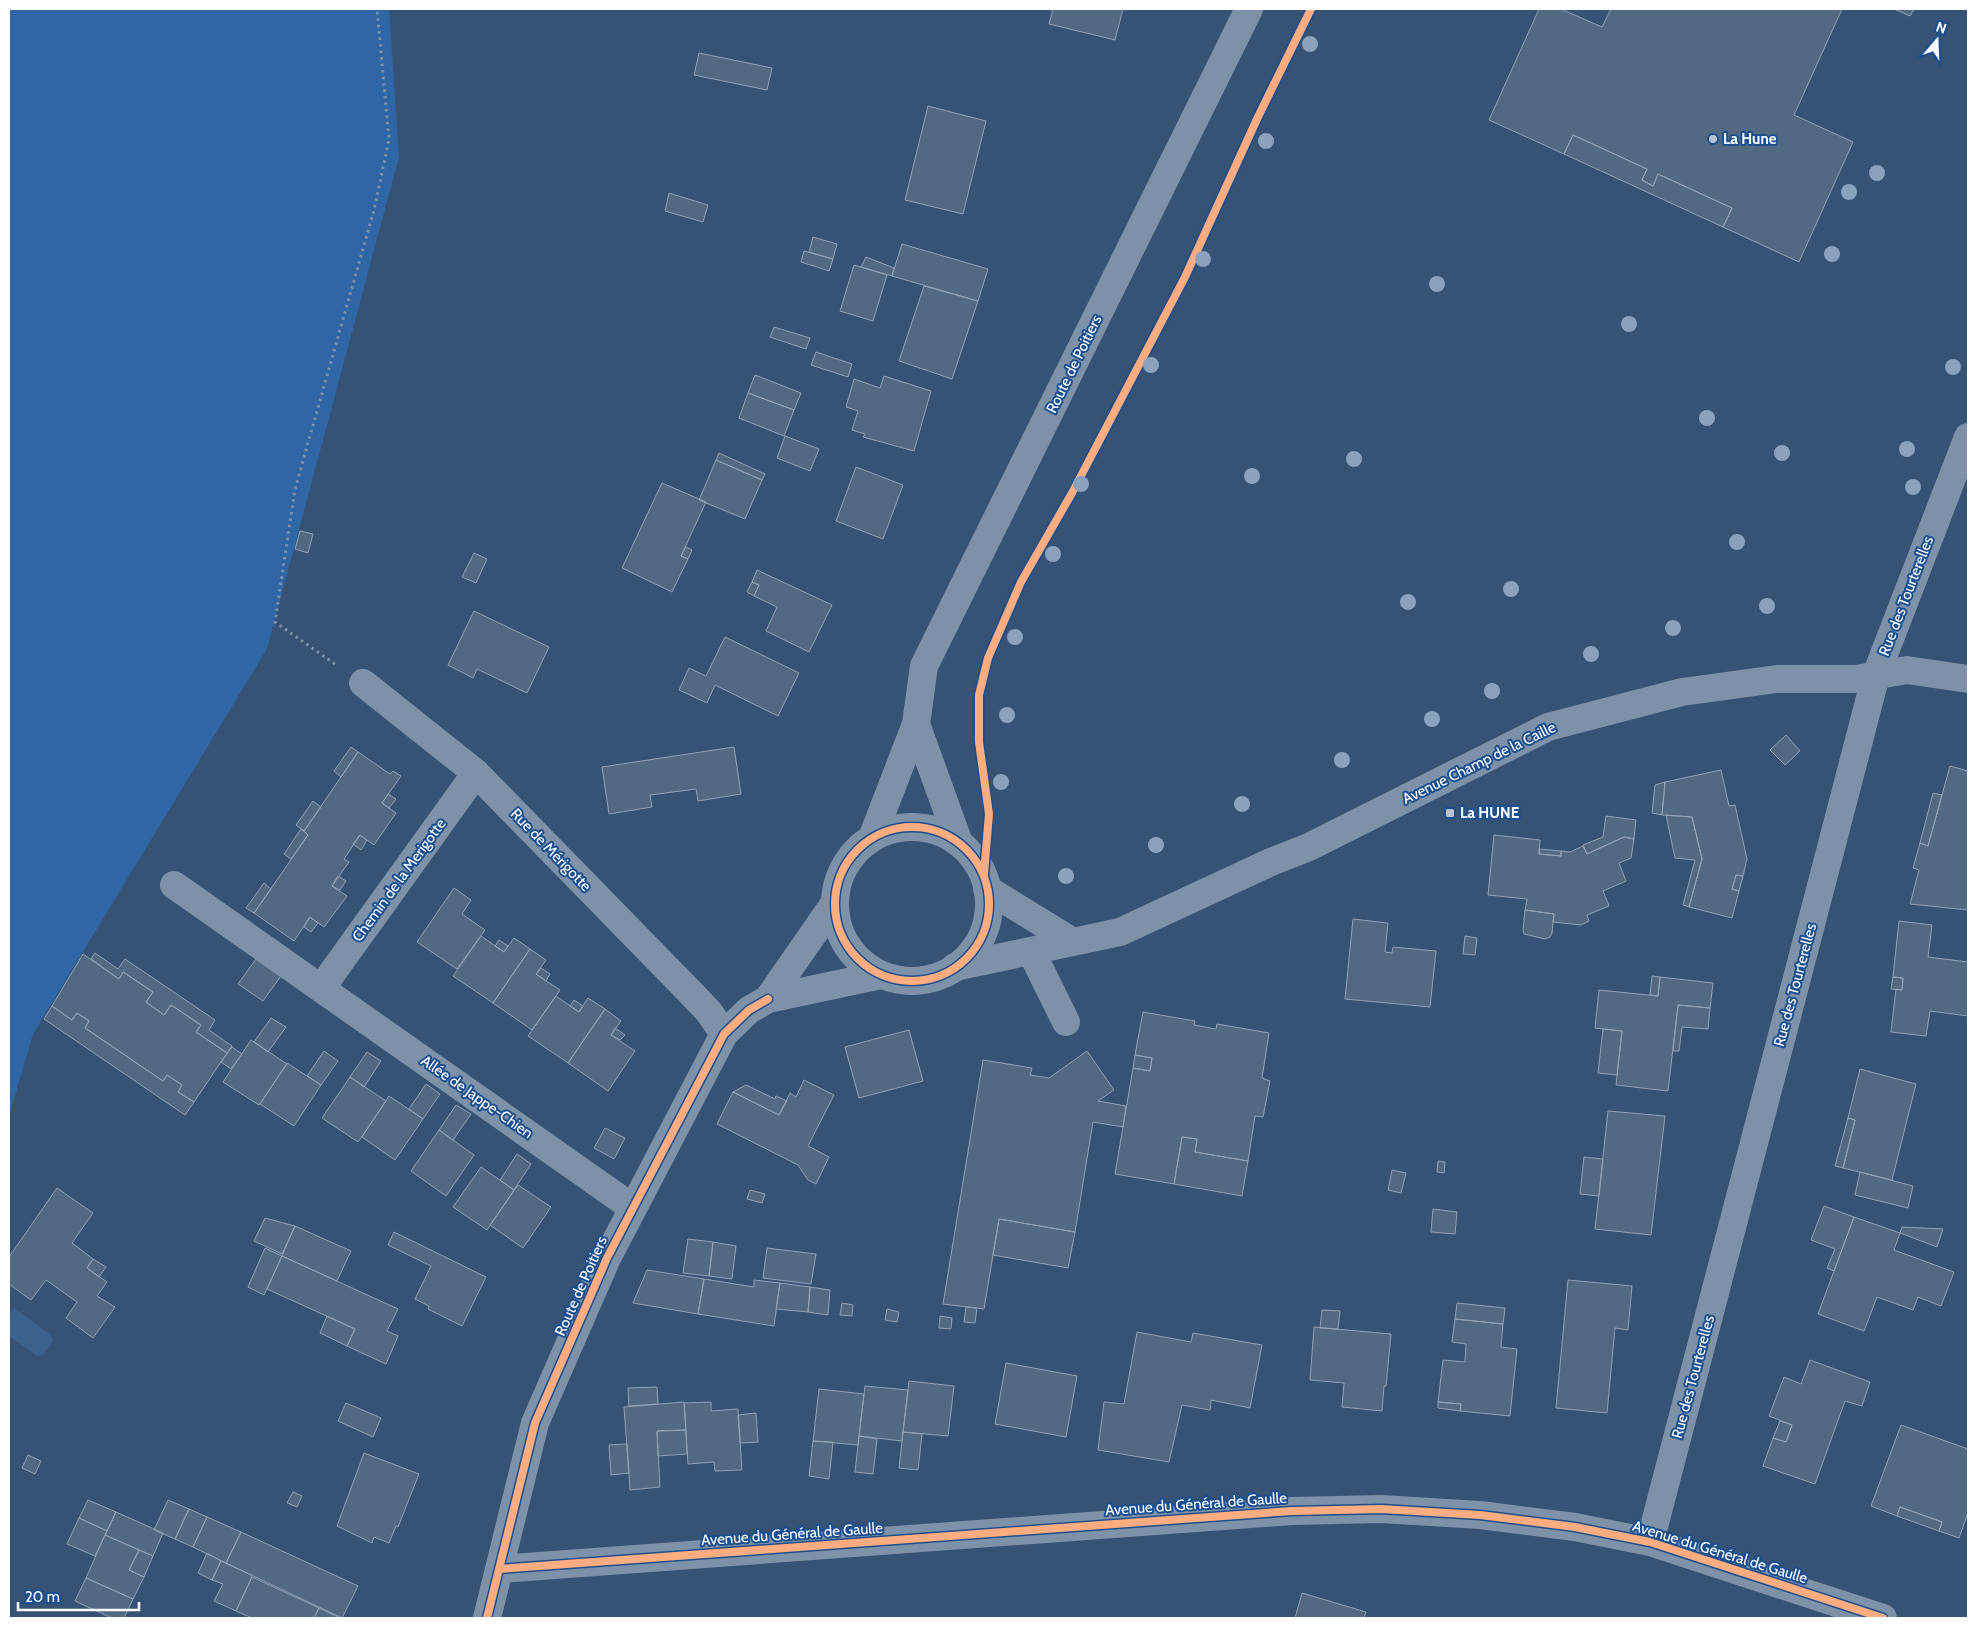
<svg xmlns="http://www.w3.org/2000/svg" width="1977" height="1627" viewBox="0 0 1977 1627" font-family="Cabin,sans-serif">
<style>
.green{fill:#2f66a5}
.water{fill:#3b618d}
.building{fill:#526984;stroke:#92a2b6}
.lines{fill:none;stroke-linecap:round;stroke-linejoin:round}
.path{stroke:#7d92a8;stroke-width:3;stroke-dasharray:2.5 4;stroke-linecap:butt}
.minor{stroke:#7d92a8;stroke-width:28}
.cycleway-casing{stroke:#1b4f8f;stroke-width:11}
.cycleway{stroke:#ffac80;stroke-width:8}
.tree{fill:#8aa2be}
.poi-dot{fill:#b9c2ce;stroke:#1b4f8f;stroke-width:2}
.labels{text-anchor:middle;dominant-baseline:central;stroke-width:4;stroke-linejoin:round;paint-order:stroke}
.poi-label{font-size:15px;font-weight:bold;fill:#fff;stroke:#1b4f8f;text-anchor:start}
.street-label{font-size:15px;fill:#fff;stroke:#1b4f8f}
</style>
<rect width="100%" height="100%" fill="#365274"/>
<path class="green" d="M 9,9 L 389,9 L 399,157 L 267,649 L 33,1034 L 9,1116 Z"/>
<path class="water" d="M 14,1308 L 51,1335 L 53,1341 L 43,1355 L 37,1356 L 9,1336 L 9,1316 Z"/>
<path class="building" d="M 1053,9 L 1123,9 L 1115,40 L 1049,24 Z
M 1539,9 L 1561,9 L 1602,27 L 1611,9 L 1842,9 L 1794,115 L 1853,142 L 1799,262 L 1723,227 L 1732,208 L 1658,174 L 1653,186 L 1642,180 L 1647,169 L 1573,135 L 1564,154 L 1489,120 Z
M 1894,9 L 1914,9 L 1910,16 Z
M 699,53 L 772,68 L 767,90 L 694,75 Z
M 928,106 L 986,121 L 963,214 L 905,200 Z
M 1573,135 L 1647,169 L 1642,180 L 1653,186 L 1658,174 L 1732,208 L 1723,227 L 1564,154 Z
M 669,193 L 708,205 L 703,222 L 665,211 Z
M 813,237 L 837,244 L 833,259 L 809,252 Z
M 902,244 L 988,269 L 978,301 L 892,276 Z
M 804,251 L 833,259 L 829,271 L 801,262 Z
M 866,257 L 894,268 L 892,276 L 861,267 Z
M 854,265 L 887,275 L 873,321 L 840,311 Z
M 924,286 L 978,301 L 952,379 L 899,361 Z
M 774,327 L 810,338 L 806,349 L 770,337 Z
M 816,352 L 852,364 L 848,377 L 811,365 Z
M 755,375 L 801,393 L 794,410 L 748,393 Z
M 884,376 L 931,391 L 914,451 L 863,437 L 865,434 L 852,430 L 858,411 L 846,407 L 854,379 L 880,388 Z
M 748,393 L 794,410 L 784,436 L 739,418 Z
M 785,436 L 819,449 L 810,471 L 777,458 Z
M 719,453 L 765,474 L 762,480 L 716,460 Z
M 716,460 L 762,480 L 745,519 L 699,500 Z
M 856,467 L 903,485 L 883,539 L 836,521 Z
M 662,483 L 706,502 L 681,556 L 688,559 L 672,592 L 622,568 Z
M 300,531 L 313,534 L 308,553 L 295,549 Z
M 686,547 L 692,550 L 688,559 L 681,556 Z
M 474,553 L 487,559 L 476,583 L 462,577 Z
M 757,570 L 832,605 L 809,652 L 766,631 L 777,607 L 754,596 L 759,585 L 752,582 Z
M 752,582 L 759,585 L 754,596 L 747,592 Z
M 474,611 L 549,647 L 527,693 L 477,669 L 473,678 L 448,665 Z
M 725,637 L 799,673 L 778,716 L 715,685 L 707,703 L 679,690 L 689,668 L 706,676 Z
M 1786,735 L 1800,751 L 1785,765 L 1770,750 Z
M 351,747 L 358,752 L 341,777 L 334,771 Z
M 734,747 L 741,794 L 698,801 L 696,789 L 650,795 L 652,807 L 609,814 L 602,767 Z
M 358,752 L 390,774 L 393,771 L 401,776 L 382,803 L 396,813 L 374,845 L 360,835 L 344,859 L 349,862 L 332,886 L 347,896 L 324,927 L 310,917 L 294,941 L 254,913 L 308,835 L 304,831 Z
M 1950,766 L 1968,771 L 1968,910 L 1910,904 L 1919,870 L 1913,868 L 1920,843 L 1928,846 Z
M 1721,770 L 1729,806 L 1735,805 L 1747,859 L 1743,876 L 1736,875 L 1732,889 L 1739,891 L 1732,918 L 1689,907 L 1702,859 L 1692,817 L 1662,815 L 1665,782 Z
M 1665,782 L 1662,815 L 1652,813 L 1655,785 Z
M 1933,793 L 1942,795 L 1928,846 L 1920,843 Z
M 388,794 L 396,799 L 389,808 L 382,803 Z
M 313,801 L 321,807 L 304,831 L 296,825 Z
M 1666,815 L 1692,817 L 1702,859 L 1689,907 L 1683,905 L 1695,860 L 1675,858 Z
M 1606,816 L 1636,820 L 1634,839 L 1624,837 L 1587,854 L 1583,845 L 1603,837 Z
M 301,829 L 308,835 L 291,859 L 284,854 Z
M 360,835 L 367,840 L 361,850 L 353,844 Z
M 1494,835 L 1540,840 L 1539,854 L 1561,856 L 1561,851 L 1570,852 L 1583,846 L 1587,854 L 1624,837 L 1634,839 L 1631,858 L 1619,863 L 1626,881 L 1603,891 L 1609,906 L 1587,915 L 1589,921 L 1581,925 L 1553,922 L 1554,914 L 1525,910 L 1527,899 L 1488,895 Z
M 1539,849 L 1561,851 L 1561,856 L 1539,854 Z
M 1736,875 L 1743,876 L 1739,891 L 1732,889 Z
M 338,876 L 346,881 L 340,890 L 332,886 Z
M 264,883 L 271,889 L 254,913 L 246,908 Z
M 454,888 L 471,900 L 462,914 L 485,930 L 457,969 L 417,942 Z
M 1525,910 L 1554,914 L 1552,933 L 1550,937 L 1545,939 L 1524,934 L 1523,930 Z
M 310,917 L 318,923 L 311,932 L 304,927 Z
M 1353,919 L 1388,923 L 1385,952 L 1392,953 L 1393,947 L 1436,951 L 1430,1007 L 1345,999 Z
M 1899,921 L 1932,925 L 1928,957 L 1968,962 L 1968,1016 L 1930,1011 L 1926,1036 L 1891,1032 L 1896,989 L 1902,990 L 1903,978 L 1893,977 Z
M 481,936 L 504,952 L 514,938 L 530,949 L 493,1003 L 453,976 Z
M 1465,936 L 1477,938 L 1475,955 L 1463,954 Z
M 499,940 L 508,946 L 504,952 L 495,946 Z
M 530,949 L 546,960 L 536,974 L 560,990 L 532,1030 L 493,1003 Z
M 95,953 L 118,969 L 125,959 L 215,1020 L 209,1030 L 232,1046 L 227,1053 L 196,1032 L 201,1025 L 171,1005 L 164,1015 L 146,1002 L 153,992 L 123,972 L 119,979 L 91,959 Z
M 83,954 L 119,979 L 123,972 L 153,992 L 146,1002 L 164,1015 L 171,1005 L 201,1025 L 196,1032 L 227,1053 L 194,1102 L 178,1092 L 182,1085 L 167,1075 L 163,1081 L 85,1028 L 89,1021 L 77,1013 L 72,1020 L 52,1006 Z
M 256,959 L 281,976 L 263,1001 L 238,984 Z
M 541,968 L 550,974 L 546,981 L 536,974 Z
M 1652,976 L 1660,977 L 1658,996 L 1650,995 Z
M 1660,977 L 1713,983 L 1710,1008 L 1678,1005 L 1668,1091 L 1616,1085 L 1622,1031 L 1595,1028 L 1599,990 L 1658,996 Z
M 1893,977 L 1903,978 L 1902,990 L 1891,989 Z
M 556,996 L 579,1012 L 588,998 L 605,1009 L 568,1063 L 528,1036 Z
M 574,1000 L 583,1006 L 579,1012 L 570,1006 Z
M 1678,1005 L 1710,1008 L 1708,1029 L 1682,1027 L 1679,1051 L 1673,1051 Z
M 52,1006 L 72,1020 L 77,1013 L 89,1021 L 85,1028 L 163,1081 L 167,1075 L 182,1085 L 178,1092 L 194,1102 L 185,1115 L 44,1019 Z
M 605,1009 L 621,1021 L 611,1035 L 635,1051 L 608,1091 L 568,1063 Z
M 1143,1012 L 1195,1021 L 1194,1025 L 1216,1029 L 1217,1024 L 1269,1033 L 1262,1078 L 1270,1081 L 1263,1117 L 1255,1116 L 1248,1161 L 1195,1152 L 1197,1139 L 1182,1137 L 1174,1184 L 1115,1174 L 1133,1068 L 1150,1071 L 1152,1058 L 1135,1055 Z
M 271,1018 L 286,1027 L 268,1052 L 254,1042 Z
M 615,1028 L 625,1035 L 620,1040 L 611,1035 Z
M 1603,1029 L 1622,1031 L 1617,1075 L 1598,1073 Z
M 909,1030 L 923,1081 L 859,1098 L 845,1047 Z
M 251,1040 L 287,1064 L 259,1105 L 223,1082 Z
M 232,1047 L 242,1054 L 231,1069 L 221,1062 Z
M 324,1051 L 338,1061 L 321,1085 L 307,1076 Z
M 1087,1051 L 1114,1090 L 1098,1101 L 1126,1106 L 1123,1127 L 1093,1122 L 1075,1232 L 999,1219 L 984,1309 L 943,1304 L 983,1060 L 1032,1068 L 1030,1075 L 1049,1078 Z
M 367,1052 L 381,1061 L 364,1087 L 350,1077 Z
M 1135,1055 L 1152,1058 L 1150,1071 L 1133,1068 Z
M 287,1063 L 321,1085 L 294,1126 L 260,1104 Z
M 1860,1069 L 1916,1084 L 1892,1180 L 1843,1168 L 1855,1120 L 1848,1118 Z
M 350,1077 L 386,1101 L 358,1142 L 322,1118 Z
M 804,1080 L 834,1095 L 808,1146 L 829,1157 L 816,1184 L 808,1180 L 798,1165 L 717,1124 L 733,1092 L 779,1115 L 790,1093 L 796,1097 Z
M 426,1084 L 440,1094 L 423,1119 L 409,1109 Z
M 746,1085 L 775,1099 L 776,1096 L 787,1101 L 779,1115 L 733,1092 Z
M 389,1096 L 423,1119 L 395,1160 L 362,1137 Z
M 456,1105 L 471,1114 L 453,1140 L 439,1130 Z
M 1608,1111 L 1665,1116 L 1651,1235 L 1595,1229 Z
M 1848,1118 L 1855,1120 L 1843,1168 L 1835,1166 Z
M 605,1128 L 625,1138 L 614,1159 L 594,1148 Z
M 439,1130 L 474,1155 L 446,1196 L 411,1171 Z
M 1182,1137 L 1197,1139 L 1195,1152 L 1248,1161 L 1242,1196 L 1174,1184 Z
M 517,1154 L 531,1164 L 514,1190 L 500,1180 Z
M 1584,1157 L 1603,1159 L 1599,1196 L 1580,1194 Z
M 1438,1161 L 1445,1162 L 1444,1173 L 1437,1172 Z
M 481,1167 L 514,1190 L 487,1230 L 453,1207 Z
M 1392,1170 L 1406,1173 L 1401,1193 L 1388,1190 Z
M 1860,1172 L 1913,1186 L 1908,1208 L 1855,1195 Z
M 518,1185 L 551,1207 L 523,1248 L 490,1225 Z
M 57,1188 L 93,1213 L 72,1243 L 93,1259 L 87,1268 L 107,1282 L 97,1296 L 115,1307 L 93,1338 L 66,1318 L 77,1302 L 46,1280 L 31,1300 L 9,1284 L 9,1257 Z
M 750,1190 L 765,1194 L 762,1203 L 747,1199 Z
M 1824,1206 L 1854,1217 L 1834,1271 L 1827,1268 L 1835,1249 L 1811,1240 Z
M 1433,1209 L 1457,1212 L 1455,1234 L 1431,1232 Z
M 1854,1217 L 1900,1233 L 1894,1250 L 1954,1272 L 1941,1306 L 1918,1297 L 1913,1310 L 1877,1297 L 1864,1331 L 1818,1314 Z
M 265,1218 L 295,1226 L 282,1254 L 254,1241 Z
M 999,1219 L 1075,1232 L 1068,1268 L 993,1255 Z
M 295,1226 L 351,1251 L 337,1281 L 282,1256 Z
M 1902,1227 L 1943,1229 L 1937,1247 L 1900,1233 Z
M 394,1232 L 486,1277 L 462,1326 L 428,1309 L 429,1306 L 415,1299 L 431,1266 L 388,1245 Z
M 688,1239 L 713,1242 L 709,1276 L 683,1273 Z
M 713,1242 L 736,1246 L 732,1279 L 709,1276 Z
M 265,1248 L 282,1256 L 264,1295 L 248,1287 Z
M 767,1248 L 816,1254 L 811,1284 L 763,1278 Z
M 282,1256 L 398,1309 L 387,1331 L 398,1336 L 386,1364 L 347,1346 L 355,1329 L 267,1289 Z
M 93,1259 L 106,1267 L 99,1277 L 87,1268 Z
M 647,1270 L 704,1279 L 698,1314 L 633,1303 Z
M 704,1279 L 754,1287 L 754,1280 L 780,1283 L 774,1326 L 698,1314 Z
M 1568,1280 L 1632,1286 L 1628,1330 L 1615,1328 L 1607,1413 L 1556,1408 Z
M 780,1283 L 810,1287 L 808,1312 L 776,1309 Z
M 810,1287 L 830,1290 L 828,1315 L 808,1312 Z
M 842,1303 L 853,1305 L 852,1316 L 840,1315 Z
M 1457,1303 L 1505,1308 L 1503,1324 L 1455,1319 Z
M 966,1307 L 977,1308 L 975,1323 L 964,1322 Z
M 887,1309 L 899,1312 L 897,1322 L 885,1320 Z
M 1322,1310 L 1340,1311 L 1338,1329 L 1320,1328 Z
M 327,1316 L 355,1329 L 347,1346 L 320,1333 Z
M 940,1316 L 952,1318 L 951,1329 L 939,1328 Z
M 1455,1319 L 1503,1324 L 1501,1347 L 1517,1349 L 1510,1416 L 1460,1411 L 1461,1404 L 1438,1402 L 1443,1360 L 1465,1362 L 1466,1344 L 1452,1342 Z
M 1314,1327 L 1391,1334 L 1386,1386 L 1384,1386 L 1382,1411 L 1342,1407 L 1344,1383 L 1310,1380 Z
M 1137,1332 L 1191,1342 L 1193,1333 L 1262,1345 L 1250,1408 L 1211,1400 L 1210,1410 L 1182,1405 L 1169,1462 L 1098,1450 L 1104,1402 L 1124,1404 Z
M 1810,1360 L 1870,1382 L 1862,1406 L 1845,1401 L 1815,1484 L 1763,1466 L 1773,1438 L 1786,1442 L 1792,1425 L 1769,1416 L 1784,1377 L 1801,1384 Z
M 1006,1363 L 1077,1376 L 1066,1437 L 995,1424 Z
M 909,1381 L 954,1386 L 948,1436 L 903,1432 Z
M 865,1386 L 908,1390 L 902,1441 L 859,1436 Z
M 657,1387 L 658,1404 L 629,1406 L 628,1388 Z
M 819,1389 L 864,1394 L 858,1445 L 813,1441 Z
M 684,1402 L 686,1430 L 657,1431 L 660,1487 L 630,1490 L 624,1407 Z
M 711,1402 L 711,1411 L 738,1409 L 742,1470 L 715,1471 L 714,1462 L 688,1464 L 684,1403 Z
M 1438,1402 L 1461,1404 L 1460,1411 L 1438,1408 Z
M 346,1403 L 381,1418 L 373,1437 L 338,1421 Z
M 756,1413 L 758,1442 L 740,1443 L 738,1415 Z
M 1780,1421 L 1792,1425 L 1786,1442 L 1773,1438 Z
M 1901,1425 L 1968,1449 L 1968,1513 L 1959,1538 L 1939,1531 L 1942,1522 L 1900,1507 L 1897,1516 L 1871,1506 Z
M 686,1430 L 687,1454 L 658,1456 L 657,1431 Z
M 903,1432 L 922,1434 L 918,1470 L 899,1468 Z
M 859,1436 L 877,1439 L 873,1474 L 855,1472 Z
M 813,1441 L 833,1442 L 829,1479 L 809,1476 Z
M 627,1444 L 629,1473 L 611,1475 L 609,1445 Z
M 364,1453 L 419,1474 L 398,1527 L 396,1526 L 389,1543 L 374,1537 L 372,1543 L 337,1526 Z
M 28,1455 L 41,1461 L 35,1474 L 22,1468 Z
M 293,1492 L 302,1496 L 297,1507 L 287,1503 Z
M 88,1500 L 116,1512 L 107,1531 L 79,1518 Z
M 168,1500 L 189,1509 L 175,1539 L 154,1530 Z
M 1900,1507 L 1942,1522 L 1939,1531 L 1897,1516 Z
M 189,1509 L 207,1517 L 193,1547 L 175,1539 Z
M 116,1512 L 163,1533 L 153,1556 L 105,1535 Z
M 207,1517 L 241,1532 L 226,1563 L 193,1547 Z
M 79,1518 L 107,1531 L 95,1556 L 67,1544 Z
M 241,1532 L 358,1586 L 342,1618 L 226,1563 Z
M 105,1535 L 139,1550 L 129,1570 L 144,1577 L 133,1599 L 86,1578 Z
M 139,1550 L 153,1556 L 144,1577 L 129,1570 Z
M 207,1553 L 221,1561 L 212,1580 L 198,1573 Z
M 221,1561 L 251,1575 L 252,1577 L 236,1611 L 214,1601 L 223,1584 L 212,1580 Z
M 252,1577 L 319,1608 L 314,1618 L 252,1618 L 236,1611 Z
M 86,1578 L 133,1599 L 124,1618 L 112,1618 L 75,1601 Z
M 1302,1593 L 1366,1612 L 1364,1618 L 1295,1618 Z
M 319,1608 L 340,1618 L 314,1618 Z"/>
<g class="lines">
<path class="path" d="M 335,664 L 275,622 L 295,489 L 374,210 L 389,139 L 377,9"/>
<path class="minor" d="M 363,683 L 476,773 L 689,991 L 709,1012 L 724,1034
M 916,724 L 959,843
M835 904a77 77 0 1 1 154 0a77 77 0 1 1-154 0Z
M 872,838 L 916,724 L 924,666 L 1249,9
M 174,885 L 633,1208
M 987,889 L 1073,942
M 1031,951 L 1066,1022
M 955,967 L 1120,932 L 1271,862 L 1309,847 L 1548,727 L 1682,692 L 1777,679 L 1856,679 L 1907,670 L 1968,679
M 322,987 L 476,773
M 768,999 L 834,904
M 1650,1542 L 1876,675 L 1968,437
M 499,1569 L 1292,1511 L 1381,1509 L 1480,1515 L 1575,1527 L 1650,1542 L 1883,1618
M 487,1618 L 535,1423 L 607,1258 L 724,1034 L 749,1010 L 768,999 L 881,975"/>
<g class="cycleway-casing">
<path id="cycleway" d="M835 904a77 77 0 1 1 154 0a77 77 0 1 1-154 0Z
M 984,874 L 989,814 L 979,742 L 979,695 L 988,658 L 1021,582 L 1072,493 L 1185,277 L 1257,119 L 1311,9
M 499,1569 L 1292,1511 L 1381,1509 L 1480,1515 L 1575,1527 L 1650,1542 L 1883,1618
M 487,1618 L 535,1423 L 607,1258 L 724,1034 L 749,1010 L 768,999"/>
</g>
<use href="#cycleway" class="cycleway"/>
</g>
<g class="tree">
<circle cx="1310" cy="44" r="8"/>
<circle cx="1266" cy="141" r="8"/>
<circle cx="1877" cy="173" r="8"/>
<circle cx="1849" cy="192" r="8"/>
<circle cx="1832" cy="254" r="8"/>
<circle cx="1203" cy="259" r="8"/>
<circle cx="1437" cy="284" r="8"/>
<circle cx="1629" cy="324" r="8"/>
<circle cx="1151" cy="365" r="8"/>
<circle cx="1953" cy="367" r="8"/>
<circle cx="1707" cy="418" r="8"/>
<circle cx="1907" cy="449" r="8"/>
<circle cx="1782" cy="453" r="8"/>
<circle cx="1354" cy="459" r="8"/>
<circle cx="1252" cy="476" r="8"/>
<circle cx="1081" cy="484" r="8"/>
<circle cx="1913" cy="487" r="8"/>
<circle cx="1737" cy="542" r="8"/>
<circle cx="1053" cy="554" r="8"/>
<circle cx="1511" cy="589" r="8"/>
<circle cx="1408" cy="602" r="8"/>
<circle cx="1767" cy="606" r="8"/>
<circle cx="1673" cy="628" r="8"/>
<circle cx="1015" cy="637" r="8"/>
<circle cx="1591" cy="654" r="8"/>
<circle cx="1492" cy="691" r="8"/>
<circle cx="1007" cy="715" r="8"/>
<circle cx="1432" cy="719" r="8"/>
<circle cx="1342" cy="760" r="8"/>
<circle cx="1001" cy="782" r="8"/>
<circle cx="1242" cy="804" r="8"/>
<circle cx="1156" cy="845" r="8"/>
<circle cx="1066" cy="876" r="8"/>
</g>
<g class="poi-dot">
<circle cx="1713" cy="139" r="5"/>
<rect x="1445" y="808" width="10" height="10" rx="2.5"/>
</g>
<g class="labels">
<g class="poi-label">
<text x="1723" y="139">La Hune</text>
<text x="1460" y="813">La HUNE</text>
</g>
<g class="street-label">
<text transform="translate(1074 364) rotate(-64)">Route de Poitiers</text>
<text transform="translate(1906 596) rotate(-69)">Rue des Tourterelles</text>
<text transform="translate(1479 763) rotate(-26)">Avenue Champ de la Caille</text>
<text transform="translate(551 850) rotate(46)">Rue de Mérigotte</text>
<text transform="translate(399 880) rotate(-54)">Chemin de la Merigotte</text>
<text transform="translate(1795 985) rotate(-75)">Rue des Tourterelles</text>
<text transform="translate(477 1097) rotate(35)">Allée de Jappe-Chien</text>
<text transform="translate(581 1286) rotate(-66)">Route de Poitiers</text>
<text transform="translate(1693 1377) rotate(-75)">Rue des Tourterelles</text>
<text transform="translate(1196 1504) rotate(-4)">Avenue du Général de Gaulle</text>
<text transform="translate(792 1534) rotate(-4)">Avenue du Général de Gaulle</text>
<text transform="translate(1720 1552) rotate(17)">Avenue du Général de Gaulle</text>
</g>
</g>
<rect width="1977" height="1627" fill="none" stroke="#ffffff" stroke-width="20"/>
<g transform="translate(1937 40) rotate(19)" stroke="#1b4f8f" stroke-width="4" paint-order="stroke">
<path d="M0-4L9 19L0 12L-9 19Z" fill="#ffffff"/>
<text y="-8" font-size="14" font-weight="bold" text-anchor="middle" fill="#ffffff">N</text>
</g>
<path d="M18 1602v8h121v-8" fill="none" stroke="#ffffff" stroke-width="2.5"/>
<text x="25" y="1602" font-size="15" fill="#ffffff" stroke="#1b4f8f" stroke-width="4" paint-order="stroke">20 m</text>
</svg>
